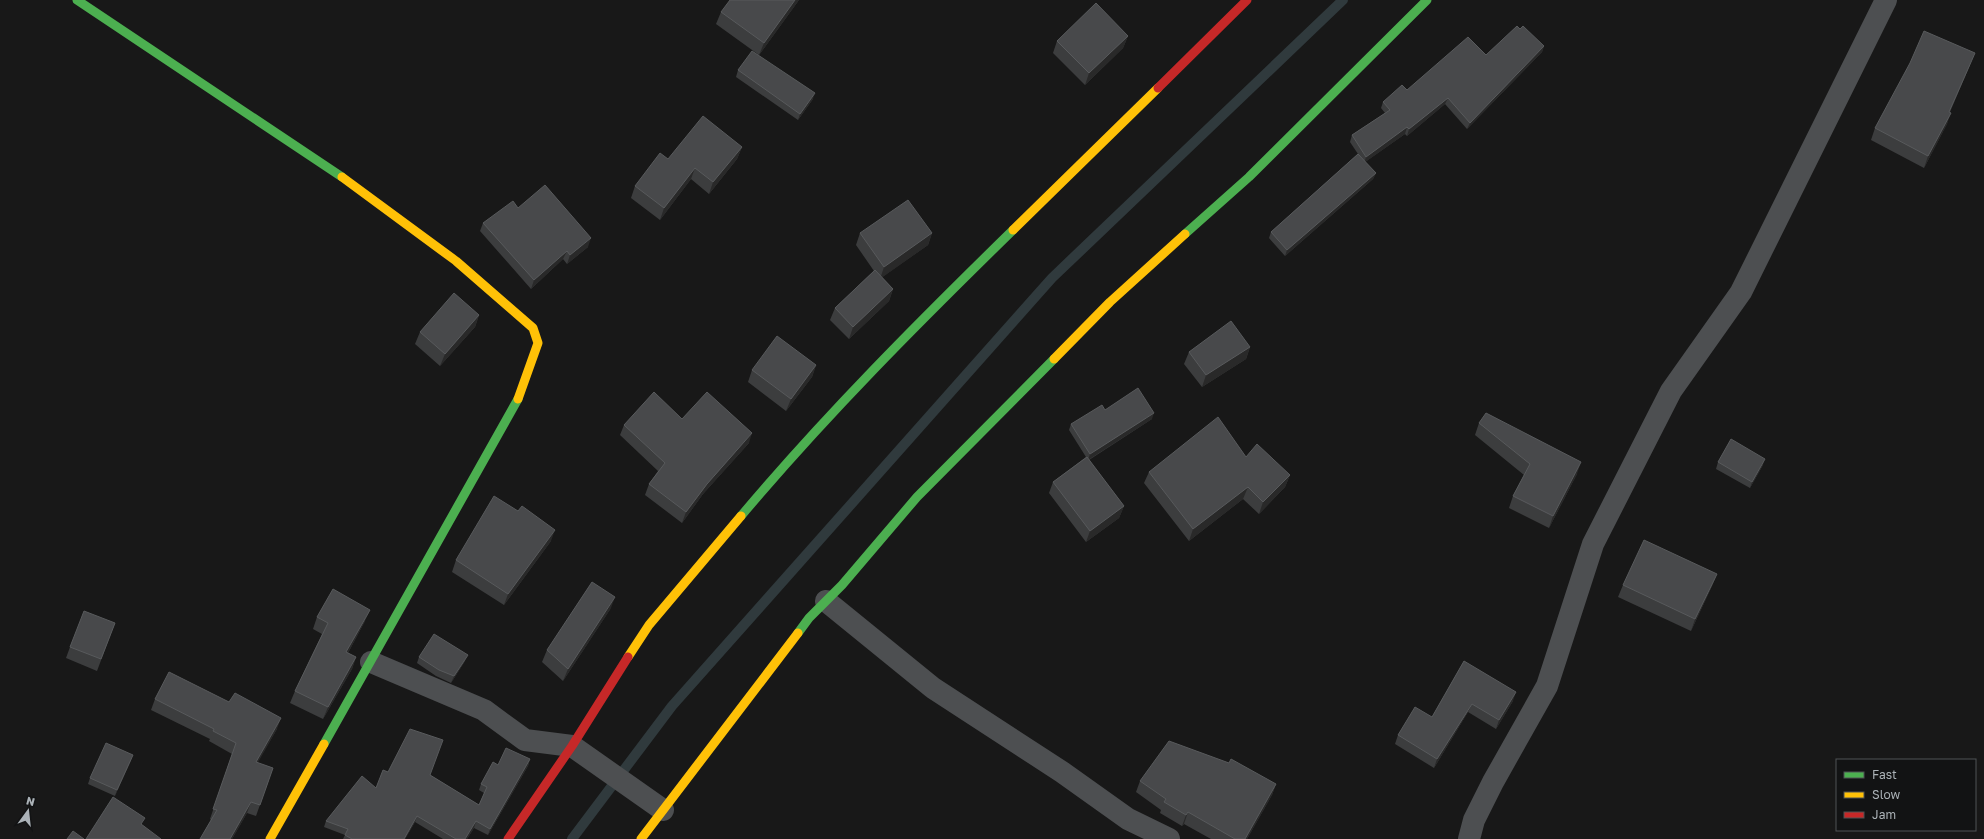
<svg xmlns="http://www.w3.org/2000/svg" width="1984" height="839" viewBox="0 0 1984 839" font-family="'Golos Text',sans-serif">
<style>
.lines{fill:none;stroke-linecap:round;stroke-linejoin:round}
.stream{stroke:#303a3d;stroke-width:10}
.street{stroke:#4d4f51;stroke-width:22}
.fast{stroke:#4caf50;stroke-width:9}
.slow{stroke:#ffc107;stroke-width:9}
.jam{stroke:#c62828;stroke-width:9}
.wall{fill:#3c3d3e}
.shaded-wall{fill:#292929}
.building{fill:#48494b;stroke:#585a5c}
</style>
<rect width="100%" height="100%" fill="#181818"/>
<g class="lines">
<path class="stream" d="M 572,839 L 672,706 L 1052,278 L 1343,0"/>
<path class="street" d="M 826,601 L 933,688 L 1062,772 L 1128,819 L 1169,839
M 371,662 L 484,710 L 525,740 L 572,746 L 663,810
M 1469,839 L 1474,820 L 1493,782 L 1547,686 L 1593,544 L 1671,391 L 1741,292 L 1886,0"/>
<path class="fast" d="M 77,0 L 342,177
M 1185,234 L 1249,177 L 1427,0
M 741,516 C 826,415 919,322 1013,230
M 798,633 L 809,618 L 842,585 L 917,497 L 1054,359
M 324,744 L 518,399"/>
<path class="slow" d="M 342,177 L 456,261 L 533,328 L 538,343 L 518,399
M 1013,230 L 1158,88
M 1054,359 L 1110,302 L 1185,234
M 628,657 L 649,625 L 741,516
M 270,839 L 324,744
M 641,839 L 798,633"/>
<path class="jam" d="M 1158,88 L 1247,0
M 508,839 L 572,746 L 628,657"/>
</g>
<path class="wall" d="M 799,0 L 759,55 L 716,24 L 721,12 Z
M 1520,29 L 1544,46 L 1542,52 L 1467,129 L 1445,104 L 1407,136 L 1405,134 L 1365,162 L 1376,173 L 1373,179 L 1285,256 L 1269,238 L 1271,232 L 1358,154 L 1350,142 L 1352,135 L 1385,113 L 1381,108 L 1383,102 L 1407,90 L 1486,55 Z
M 1128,36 L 1123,48 L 1085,85 L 1053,53 L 1057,41 Z
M 1970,65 L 1950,112 L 1947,124 L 1924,168 L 1871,140 L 1875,128 Z
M 738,70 L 813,99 L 798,120 L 736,77 Z
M 742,147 L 737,159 L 709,194 L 691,179 L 660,220 L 631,198 L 635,186 L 668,159 Z
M 518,208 L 588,247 L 567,264 L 563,259 L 531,289 L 480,231 L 483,223 Z
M 860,233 L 932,233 L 928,245 L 882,277 L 893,289 L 889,301 L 849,339 L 830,320 L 835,308 L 874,271 L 856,245 Z
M 479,315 L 475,327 L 440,366 L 415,344 L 420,332 Z
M 1250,347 L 1246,359 L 1202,387 L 1184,364 L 1189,352 Z
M 816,365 L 812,377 L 786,411 L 748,382 L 752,370 Z
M 1105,410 L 1152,419 L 1089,460 L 1124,506 L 1119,518 L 1086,542 L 1049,493 L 1053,482 L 1086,457 L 1069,430 L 1071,424 Z
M 682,419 L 749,443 L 703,494 L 682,523 L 645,495 L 649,484 L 658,471 L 620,435 L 624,425 Z
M 1479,423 L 1577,474 L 1549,528 L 1509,508 L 1513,496 L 1524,475 L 1475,435 Z
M 1246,457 L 1290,475 L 1285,487 L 1259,514 L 1243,499 L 1189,541 L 1144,483 L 1149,472 Z
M 1718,462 L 1763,465 L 1750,488 L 1716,469 Z
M 551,541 L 504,605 L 452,572 L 456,560 Z
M 1717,574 L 1712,586 L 1691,631 L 1618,597 L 1623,585 Z
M 611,608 L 563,681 L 542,662 L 547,650 Z
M 317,617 L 365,621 L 348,653 L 356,657 L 352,669 L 323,719 L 290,703 L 295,691 L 322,634 L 313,629 Z
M 115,623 L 97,671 L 66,658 L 70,647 Z
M 419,657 L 465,661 L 451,683 L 436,676 L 417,663 Z
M 1464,661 L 1513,701 L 1496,729 L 1468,712 L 1434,768 L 1395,744 L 1398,735 L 1432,717 Z
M 155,699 L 277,729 L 257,763 L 273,768 L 256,816 L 247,813 L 232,839 L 200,839 L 211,820 L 210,819 L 232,754 L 209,741 L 210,739 L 151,710 Z
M 133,755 L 115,796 L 88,784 L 90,778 Z
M 530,759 L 528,766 L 488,835 L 474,828 L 467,839 L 443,839 L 415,822 L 405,839 L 343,839 L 345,835 L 324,827 L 326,821 L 376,788 L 388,772 L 430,775 L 479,805 L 484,793 L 479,790 L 481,784 L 498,765 Z
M 1140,781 L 1276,784 L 1272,795 L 1247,839 L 1211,839 L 1184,824 L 1182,826 L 1160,813 L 1161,810 L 1136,792 Z"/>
<path class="shaded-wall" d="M 795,0 L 799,0 L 759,55 L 764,43 Z
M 1128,36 L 1123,48 L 1085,85 L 1089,73 Z
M 1544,46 L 1542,52 L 1467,129 L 1470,123 Z
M 1975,53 L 1970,65 L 1945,123 L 1949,112 Z
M 815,93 L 813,99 L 798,120 L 800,114 Z
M 1448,98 L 1445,104 L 1407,136 L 1409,129 Z
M 1951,113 L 1947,124 L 1924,168 L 1928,156 Z
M 1407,127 L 1405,134 L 1364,163 L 1366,157 Z
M 742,147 L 737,159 L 709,194 L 713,182 Z
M 695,168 L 691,179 L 660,220 L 664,208 Z
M 1376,173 L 1373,179 L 1285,256 L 1287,250 Z
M 932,233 L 928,245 L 880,279 L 884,267 Z
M 591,238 L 588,247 L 567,264 L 570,255 Z
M 567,251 L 563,259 L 531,289 L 534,280 Z
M 893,289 L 889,301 L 849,339 L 853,327 Z
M 479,315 L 475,327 L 440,366 L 445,354 Z
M 1250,347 L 1246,359 L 1202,387 L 1206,375 Z
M 816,365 L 812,377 L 786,411 L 791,399 Z
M 1154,413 L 1152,419 L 1088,460 L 1090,454 Z
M 752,433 L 749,443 L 703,494 L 682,523 L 686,512 L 707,484 Z
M 1765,459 L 1763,465 L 1750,488 L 1752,482 Z
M 1581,462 L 1577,474 L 1549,528 L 1553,516 Z
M 1290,475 L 1285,487 L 1259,514 L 1263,502 Z
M 1248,487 L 1243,499 L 1189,541 L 1193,529 Z
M 1124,506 L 1119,518 L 1086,542 L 1090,531 Z
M 555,530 L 551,541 L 504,605 L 508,594 Z
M 1717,574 L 1712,586 L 1691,631 L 1695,619 Z
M 615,597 L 611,608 L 563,681 L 568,669 Z
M 370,610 L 365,621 L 342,664 L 346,652 Z
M 468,655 L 465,661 L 451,683 L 454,676 Z
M 356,657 L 352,669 L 323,719 L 328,707 Z
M 1516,692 L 1513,701 L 1496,729 L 1499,720 Z
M 1472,704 L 1468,712 L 1434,768 L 1437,759 Z
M 281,718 L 277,729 L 252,773 L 256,762 Z
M 133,755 L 131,761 L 115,796 L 117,790 Z
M 530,759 L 528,766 L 488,835 L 490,829 Z
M 1276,784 L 1272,795 L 1247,839 L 1245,839 Z
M 251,802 L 247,813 L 232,839 L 230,839 Z
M 1188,812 L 1184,824 L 1182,826 L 1186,815 Z
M 417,816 L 415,822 L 405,839 L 404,839 Z
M 476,821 L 474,828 L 467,839 L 465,839 Z"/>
<path class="building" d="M 730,0 L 795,0 L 764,43 L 721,12 Z
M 1096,3 L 1128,36 L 1089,73 L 1057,41 Z
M 1517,26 L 1520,29 L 1523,26 L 1544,46 L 1470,123 L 1448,98 L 1409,129 L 1407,127 L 1366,157 L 1352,135 L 1390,110 L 1383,102 L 1402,85 L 1407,90 L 1468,37 L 1486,55 Z
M 1924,31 L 1975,53 L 1949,112 L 1951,113 L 1928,156 L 1875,128 L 1910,63 Z
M 752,51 L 815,93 L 800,114 L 738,70 Z
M 703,116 L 742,147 L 713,182 L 695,168 L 664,208 L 635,186 L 660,153 L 668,159 Z
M 1358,154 L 1376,173 L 1287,250 L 1271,232 Z
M 545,185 L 591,238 L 570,255 L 567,251 L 534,280 L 483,223 L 513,201 L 518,208 Z
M 908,200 L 932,233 L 884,267 L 860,233 Z
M 875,270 L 893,289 L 853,327 L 835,308 Z
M 454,293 L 479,315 L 445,354 L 420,332 Z
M 1231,321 L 1250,347 L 1206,375 L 1189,352 Z
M 777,336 L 816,365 L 791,399 L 752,370 Z
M 1138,388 L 1154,413 L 1090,454 L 1071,424 L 1102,405 L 1105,410 Z
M 654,392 L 682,419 L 707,392 L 752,433 L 707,484 L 686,512 L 649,484 L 665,463 L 624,425 Z
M 1486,413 L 1581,462 L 1553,516 L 1513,496 L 1530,464 L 1479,423 Z
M 1218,417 L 1246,457 L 1257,444 L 1290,475 L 1263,502 L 1248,487 L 1193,529 L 1149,472 Z
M 1731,439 L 1765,459 L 1752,482 L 1718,462 Z
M 1087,457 L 1124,506 L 1090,531 L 1053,482 Z
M 494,496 L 518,511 L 522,506 L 555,530 L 508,594 L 456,560 Z
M 1644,540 L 1717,574 L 1695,619 L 1623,585 Z
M 592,582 L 615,597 L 568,669 L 547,650 Z
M 333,589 L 370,610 L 346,652 L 356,657 L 328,707 L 295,691 L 328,623 L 317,617 Z
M 84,611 L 115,623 L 101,659 L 70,647 Z
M 434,634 L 468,655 L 454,676 L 439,670 L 419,657 Z
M 1464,661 L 1516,692 L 1499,720 L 1472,704 L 1437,759 L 1398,735 L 1415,707 L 1432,717 Z
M 169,672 L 229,702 L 235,693 L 281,718 L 256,762 L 273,768 L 260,805 L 251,802 L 230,839 L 200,839 L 217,810 L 213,809 L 236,743 L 213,731 L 214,729 L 155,699 Z
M 410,729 L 443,740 L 430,775 L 479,805 L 487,787 L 481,784 L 493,762 L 498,765 L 506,748 L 530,759 L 490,829 L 476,821 L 465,839 L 456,839 L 417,816 L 404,839 L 352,839 L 345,835 L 348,829 L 326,821 L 362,776 L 376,788 L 383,770 L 388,772 Z
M 1169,741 L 1229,763 L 1231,759 L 1276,784 L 1245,839 L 1235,839 L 1188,812 L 1186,815 L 1164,802 L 1166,799 L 1140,781 Z
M 106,743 L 133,755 L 117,790 L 90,778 Z
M 113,797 L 145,818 L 141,824 L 161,839 L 86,839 Z
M 73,831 L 84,839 L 67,839 Z"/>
<rect x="1836" y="759" width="140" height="72" fill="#121314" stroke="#4f5355"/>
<rect x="1844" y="772" width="20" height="6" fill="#4caf50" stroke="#4f5355"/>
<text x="1872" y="779" font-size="12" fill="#abb2b7">Fast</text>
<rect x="1844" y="792" width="20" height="6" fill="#ffc107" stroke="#4f5355"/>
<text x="1872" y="799" font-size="12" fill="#abb2b7">Slow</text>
<rect x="1844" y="812" width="20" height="6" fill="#c62828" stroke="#4f5355"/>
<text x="1872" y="819" font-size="12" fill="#abb2b7">Jam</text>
<g transform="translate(28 811) rotate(15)" stroke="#121314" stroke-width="3" paint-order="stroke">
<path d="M0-3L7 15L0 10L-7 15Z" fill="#abb2b7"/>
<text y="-6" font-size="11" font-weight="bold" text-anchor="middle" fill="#abb2b7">N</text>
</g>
</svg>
